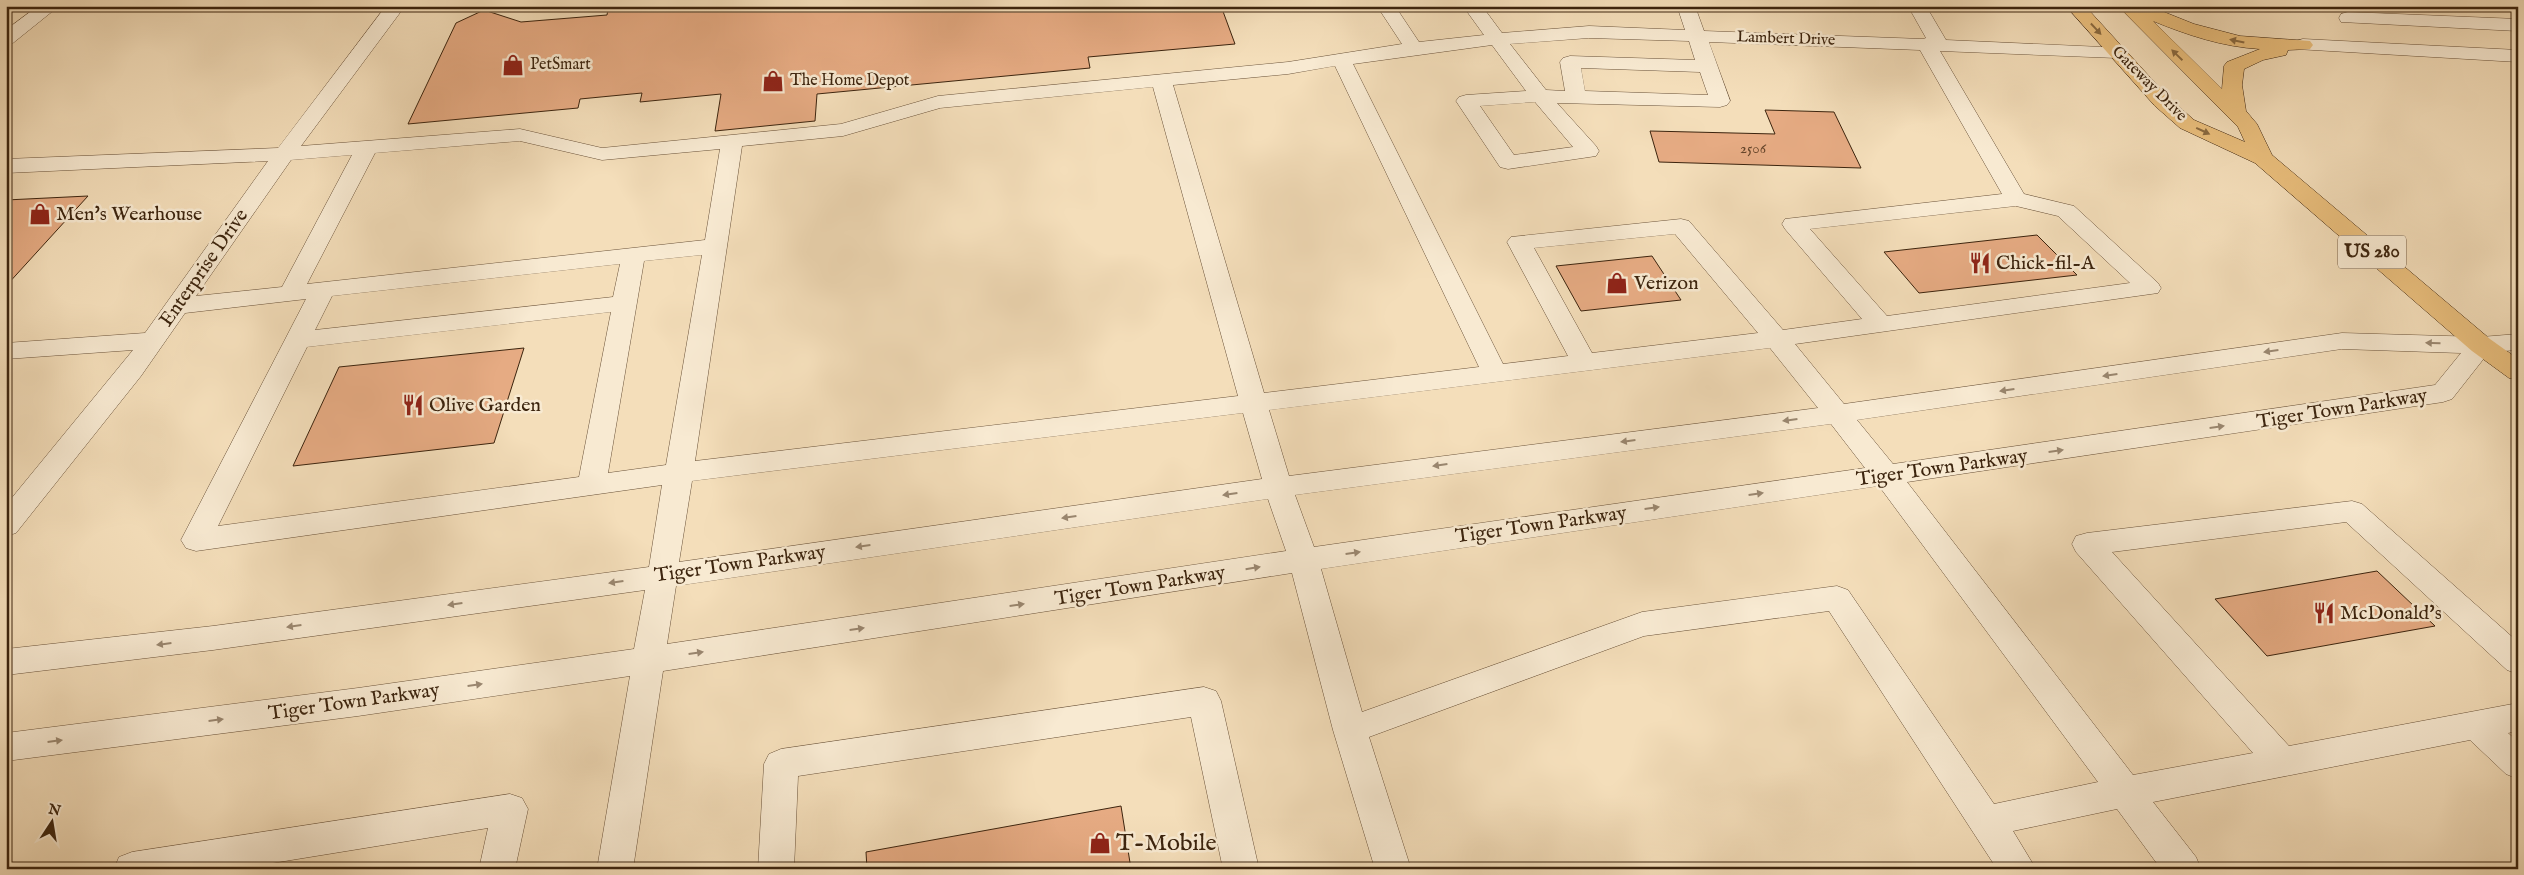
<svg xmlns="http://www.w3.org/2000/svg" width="2524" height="875" viewBox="0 0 2524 875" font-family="'IM FELL English',serif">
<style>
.building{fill:#e6ab83;stroke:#3c240e}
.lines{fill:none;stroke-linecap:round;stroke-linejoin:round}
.minor-casing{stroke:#6a5239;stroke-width:1}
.highway-casing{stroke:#3c240e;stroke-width:1}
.minor{fill:#f8ead2;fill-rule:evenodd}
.highway{fill:#eabf7d;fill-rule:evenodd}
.oneway{fill:#8a6a40}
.oneway2{fill:#9a8770}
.labels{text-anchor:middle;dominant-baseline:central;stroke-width:5;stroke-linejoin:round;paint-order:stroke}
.far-number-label{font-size:15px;fill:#66462b}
.far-street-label{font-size:16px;fill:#3c240e;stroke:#f8ead2}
.far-poi-label{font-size:16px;fill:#3c240e;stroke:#f8ead2;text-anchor:start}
.shield{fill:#f8ead2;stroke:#745f49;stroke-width:1}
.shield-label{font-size:19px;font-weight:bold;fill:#3c240e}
.poi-label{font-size:20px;fill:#3c240e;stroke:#f8ead2;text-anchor:start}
.street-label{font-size:20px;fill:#3c240e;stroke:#f8ead2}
.near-poi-label{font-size:24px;fill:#3c240e;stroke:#f8ead2;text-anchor:start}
</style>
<rect width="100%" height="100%" fill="#f4deba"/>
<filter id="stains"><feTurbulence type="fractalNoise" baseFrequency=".004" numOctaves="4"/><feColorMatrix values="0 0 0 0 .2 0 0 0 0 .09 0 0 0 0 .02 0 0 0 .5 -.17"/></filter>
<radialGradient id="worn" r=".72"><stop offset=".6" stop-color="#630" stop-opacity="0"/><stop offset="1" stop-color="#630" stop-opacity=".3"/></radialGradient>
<path class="building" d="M 638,6 L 1221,6 L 1235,44 L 1088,57 L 1090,68 L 817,94 L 815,121 L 715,131 L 721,94 L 640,102 L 642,93 L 580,99 L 578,108 L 408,124 L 456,23 L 484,10 L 521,22 L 607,15 L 608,9 Z
M 1765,110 L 1834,112 L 1861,168 L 1659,162 L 1650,131 L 1775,134 Z
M 88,196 L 6,286 L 6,200 Z
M 2037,235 L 2077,275 L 1919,293 L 1884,252 Z
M 1652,256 L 1681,300 L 1581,311 L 1556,266 Z
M 524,348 L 494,443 L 293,466 L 339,367 Z
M 2377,571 L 2435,626 L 2267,656 L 2215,599 Z
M 1121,806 L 1131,869 L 867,869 L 866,852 Z"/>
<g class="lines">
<g class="minor-casing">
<path id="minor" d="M 38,6 L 59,6 L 13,43 L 6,45 L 6,30 Z
M 386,6 L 405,6 L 301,146 L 520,129 L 602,148 L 841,124 L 938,96 L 1288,62 L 1402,44 L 1377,6 L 1395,6 L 1419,42 L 1484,35 L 1463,6 L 1482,6 L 1502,33 L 1589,26 L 1685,30 L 1677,6 L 1695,6 L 1704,31 L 1923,39 L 1926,38 L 1908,6 L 1926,6 L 1946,40 L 2124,48 L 2127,52 L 2124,56 L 2117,58 L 1940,51 L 2024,194 L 2074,206 L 2158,283 L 2161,288 L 2158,293 L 1795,344 L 1844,404 L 2342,333 L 2481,337 L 2518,334 L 2518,350 L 2489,352 L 2452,399 L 2443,402 L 1907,482 L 2133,775 L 2253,753 L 2076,552 L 2072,544 L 2076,536 L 2087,533 L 2352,501 L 2362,504 L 2518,642 L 2518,674 L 2507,670 L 2346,522 L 2112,552 L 2289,746 L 2518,703 L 2518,731 L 2508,733 L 2518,742 L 2518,779 L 2506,774 L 2470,740 L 2153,802 L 2196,857 L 2201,869 L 2161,869 L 2117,809 L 2013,831 L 2036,869 L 1997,869 L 1829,611 L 1644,636 L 1369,737 L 1411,869 L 1375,869 L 1333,730 L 1292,573 L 663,671 L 633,869 L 597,869 L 630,676 L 358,716 L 6,761 L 6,733 L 358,688 L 634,649 L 645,590 L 213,650 L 6,675 L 6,649 L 213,626 L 649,567 L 662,485 L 196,551 L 186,548 L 181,540 L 306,299 L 185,313 L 141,376 L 16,533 L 6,536 L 6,505 L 133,350 L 6,359 L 6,343 L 145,333 L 268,161 L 6,173 L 6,159 L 278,148 ZM 1589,38 L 1689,41 L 1695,60 L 1570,56 L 1563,58 L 1560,62 L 1565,91 L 1546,90 L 1510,44 ZM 1709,42 L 1920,50 L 2002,194 L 1785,219 L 1782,224 L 1785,229 L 1862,319 L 1783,330 L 1689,221 L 1681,219 L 1511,237 L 1507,242 L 1568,356 L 1503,364 L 1353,64 L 1492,45 L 1526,91 L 1466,95 L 1459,97 L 1456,101 L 1500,167 L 1508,169 L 1596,156 L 1599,151 L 1596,146 L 1557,103 L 1720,107 L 1727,105 L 1730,101 ZM 1335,66 L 1479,367 L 1264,393 L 1173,85 L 1288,74 ZM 1581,68 L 1700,72 L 1708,95 L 1585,91 ZM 1153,87 L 1238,396 L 695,461 L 742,146 L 843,136 L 940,108 ZM 1535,102 L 1573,147 L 1514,155 L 1480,106 ZM 520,141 L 602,160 L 720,149 L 705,240 L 307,284 L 375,153 ZM 352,155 L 282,287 L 196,296 L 291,160 ZM 2016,206 L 2058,216 L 2130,283 L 1887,316 L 1810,229 ZM 1675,234 L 1758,333 L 1592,353 L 1534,248 ZM 702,255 L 666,465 L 608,473 L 644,261 ZM 620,264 L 613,297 L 315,330 L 332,296 ZM 611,312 L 579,477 L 218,526 L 307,347 ZM 1770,348 L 1818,408 L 1289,476 L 1269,410 ZM 2342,349 L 2461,353 L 2435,385 L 1893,464 L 1857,420 ZM 1243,413 L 1262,479 L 679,562 L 692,481 ZM 1831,424 L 1865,468 L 1314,547 L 1295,495 ZM 1879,486 L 2098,782 L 1994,804 L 1848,590 L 1837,586 L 1642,612 L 1362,712 L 1321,569 ZM 1268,499 L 1286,551 L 667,644 L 676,586 Z
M 2348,12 L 2518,19 L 2518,31 L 2341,22 L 2339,18 L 2341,14 Z
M 2303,39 L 2518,50 L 2518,62 L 2296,49 L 2293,45 L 2296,41 Z
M 1204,687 L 1216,691 L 1221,701 L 1259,869 L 1223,869 L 1191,717 L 798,776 L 794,869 L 758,869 L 764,764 L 769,754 L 781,749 Z
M 510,794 L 522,798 L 528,809 L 515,869 L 479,869 L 488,828 L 236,869 L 114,869 L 119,857 L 132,852 Z"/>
</g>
<g class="highway-casing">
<path id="highway" d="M 2066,6 L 2085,6 L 2169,98 L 2194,120 L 2245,142 L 2238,127 L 2118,6 L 2149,6 L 2194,24 L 2240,36 L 2310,41 L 2313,45 L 2310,49 L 2288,50 L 2286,55 L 2263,60 L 2244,69 L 2242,85 L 2246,111 L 2257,124 L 2272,155 L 2490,339 L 2518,359 L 2518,380 L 2509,378 L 2472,351 L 2255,163 L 2180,128 L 2155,106 ZM 2153,21 C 2187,35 2223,47 2260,49 L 2227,62 L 2224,66 L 2222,89 Z"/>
</g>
<use href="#minor" class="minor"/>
<use href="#highway" class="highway"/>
</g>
<defs><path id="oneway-solid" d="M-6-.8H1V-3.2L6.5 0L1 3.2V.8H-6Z" transform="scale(1.25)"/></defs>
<g class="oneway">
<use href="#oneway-solid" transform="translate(2096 29) rotate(47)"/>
<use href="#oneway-solid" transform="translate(2237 41) rotate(-168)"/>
<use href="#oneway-solid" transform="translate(2177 55) rotate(-136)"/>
<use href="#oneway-solid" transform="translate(2203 131) rotate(25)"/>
</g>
<g class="oneway2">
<use href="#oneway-solid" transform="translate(2433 343) rotate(-178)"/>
<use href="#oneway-solid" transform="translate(2271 351) rotate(172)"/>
<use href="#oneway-solid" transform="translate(2110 375) rotate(172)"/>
<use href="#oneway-solid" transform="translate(2007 390) rotate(172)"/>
<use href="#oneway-solid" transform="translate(1790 420) rotate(173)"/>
<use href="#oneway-solid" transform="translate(2217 427) rotate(-8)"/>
<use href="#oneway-solid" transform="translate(1628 441) rotate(173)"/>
<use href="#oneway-solid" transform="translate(2056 451) rotate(-8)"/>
<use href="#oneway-solid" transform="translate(1440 465) rotate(172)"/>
<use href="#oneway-solid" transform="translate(1230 494) rotate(172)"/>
<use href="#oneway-solid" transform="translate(1756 494) rotate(-8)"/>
<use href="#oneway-solid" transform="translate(1652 508) rotate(-8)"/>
<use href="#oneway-solid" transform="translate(1069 517) rotate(172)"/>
<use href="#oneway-solid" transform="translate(863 546) rotate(172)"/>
<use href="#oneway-solid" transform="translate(1353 553) rotate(-8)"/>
<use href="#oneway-solid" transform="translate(1253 568) rotate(-9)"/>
<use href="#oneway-solid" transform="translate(616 582) rotate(172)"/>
<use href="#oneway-solid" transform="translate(455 604) rotate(172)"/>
<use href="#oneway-solid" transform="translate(1017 605) rotate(-8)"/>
<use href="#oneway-solid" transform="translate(294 626) rotate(172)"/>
<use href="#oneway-solid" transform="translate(857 629) rotate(-8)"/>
<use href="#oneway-solid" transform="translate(164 644) rotate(173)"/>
<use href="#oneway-solid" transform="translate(696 653) rotate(-8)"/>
<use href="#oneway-solid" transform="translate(475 685) rotate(-8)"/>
<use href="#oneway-solid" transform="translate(216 720) rotate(-7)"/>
<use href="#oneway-solid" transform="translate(55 741) rotate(-7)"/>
</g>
<defs>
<g id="shop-bare" transform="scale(1.725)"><path d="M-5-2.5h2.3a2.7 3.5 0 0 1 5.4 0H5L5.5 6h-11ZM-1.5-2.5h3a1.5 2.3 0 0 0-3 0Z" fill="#8f2418" stroke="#f8ead2" stroke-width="2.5" paint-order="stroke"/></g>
<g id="restaurant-bare" transform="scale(1.725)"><path d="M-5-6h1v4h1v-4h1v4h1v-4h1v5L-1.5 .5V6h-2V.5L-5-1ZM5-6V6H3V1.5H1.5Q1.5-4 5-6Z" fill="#8f2418" stroke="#f8ead2" stroke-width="2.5" paint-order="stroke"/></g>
</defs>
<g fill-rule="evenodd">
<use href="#shop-bare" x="513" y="65"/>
<use href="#shop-bare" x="773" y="81"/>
<use href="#shop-bare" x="40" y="214"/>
<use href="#restaurant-bare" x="1980" y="263"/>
<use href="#shop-bare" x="1617" y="283"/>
<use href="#restaurant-bare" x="413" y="405"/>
<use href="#restaurant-bare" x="2324" y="613"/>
<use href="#shop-bare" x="1100" y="843"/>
</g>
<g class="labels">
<g class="far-number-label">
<text x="1753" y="148">2506</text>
</g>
<g class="far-street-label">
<text transform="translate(1786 39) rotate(2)">Lambert Drive</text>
<text transform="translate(2149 84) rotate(45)">Gateway Drive</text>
</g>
<g class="far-poi-label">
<text x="530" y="65">PetSmart</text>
<text x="790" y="81">The Home Depot</text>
</g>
<rect class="shield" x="2338" y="235.5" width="68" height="33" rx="4"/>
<g class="shield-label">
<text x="2372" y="252">US 280</text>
</g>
<g class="poi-label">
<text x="56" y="214">Men's Wearhouse</text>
<text x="1996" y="263">Chick-fil-A</text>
<text x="1634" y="283">Verizon</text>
<text x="429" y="405">Olive Garden</text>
<text x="2340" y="613">McDonald's</text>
</g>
<g class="street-label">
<text transform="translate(204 268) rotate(-55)">Enterprise Drive</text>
<text transform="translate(2342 409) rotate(-9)">Tiger Town Parkway</text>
<text transform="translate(1942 468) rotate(-8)">Tiger Town Parkway</text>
<text transform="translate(1541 525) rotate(-8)">Tiger Town Parkway</text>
<text transform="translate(740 564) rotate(-8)">Tiger Town Parkway</text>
<text transform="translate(1140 586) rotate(-9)">Tiger Town Parkway</text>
<text transform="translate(354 702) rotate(-8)">Tiger Town Parkway</text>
</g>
<g class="near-poi-label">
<text x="1116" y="843">T-Mobile</text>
</g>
</g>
<rect width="2524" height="875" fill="none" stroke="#f4deba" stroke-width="25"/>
<rect x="8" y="8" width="2509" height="860" fill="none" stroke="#3c240e" stroke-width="2.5"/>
<rect x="12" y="12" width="2499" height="850" fill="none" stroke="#3c240e"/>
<g transform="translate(52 822) rotate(12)" stroke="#f8ead2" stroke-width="4" paint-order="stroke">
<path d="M0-4L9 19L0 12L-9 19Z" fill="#3c240e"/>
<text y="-8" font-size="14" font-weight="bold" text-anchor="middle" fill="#3c240e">N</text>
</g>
<rect width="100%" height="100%" filter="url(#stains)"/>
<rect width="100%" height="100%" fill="url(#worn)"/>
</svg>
